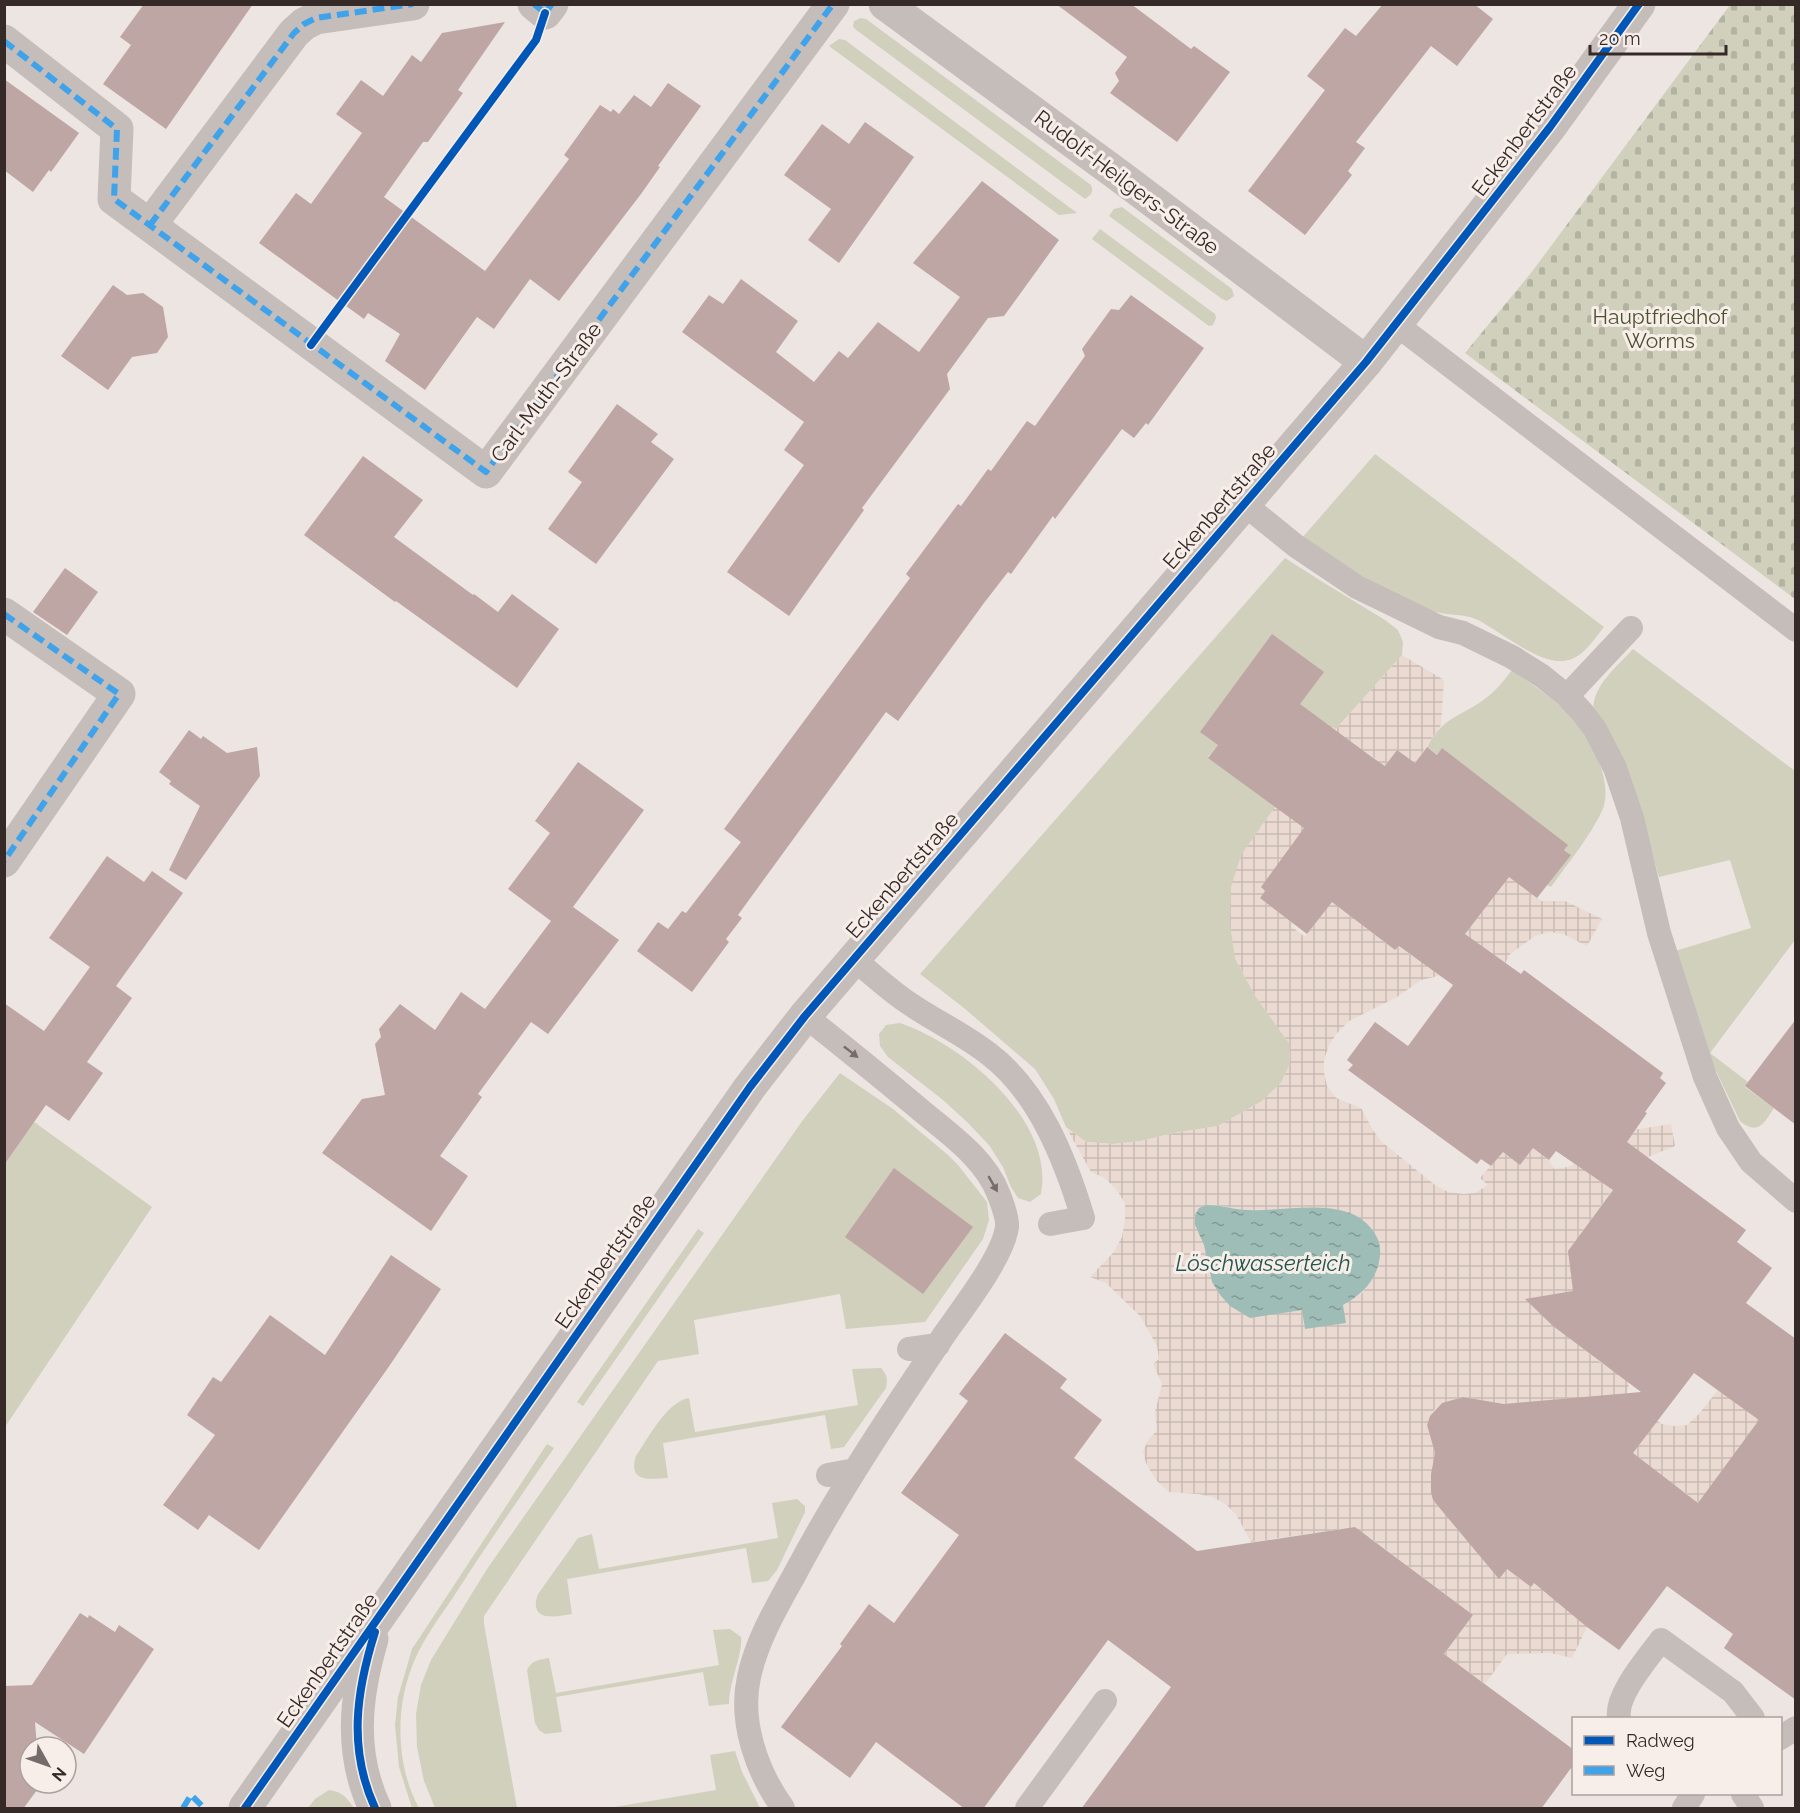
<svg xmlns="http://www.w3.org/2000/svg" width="1800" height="1813" viewBox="0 0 1800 1813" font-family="Raleway,sans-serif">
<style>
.green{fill:#d0d0bd}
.cemetery{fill:url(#cemetery-stones)}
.plaza{fill:url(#plaza-grid);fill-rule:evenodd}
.water{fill:url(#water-ripples)}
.building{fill:#bea6a4;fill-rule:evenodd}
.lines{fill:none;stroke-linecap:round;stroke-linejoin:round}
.service{stroke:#c5bdba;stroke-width:24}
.minor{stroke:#c5bdba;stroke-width:33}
.tertiary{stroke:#c5bdba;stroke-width:33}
.quiet{stroke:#3fa3eb;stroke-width:6;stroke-dasharray:12 6;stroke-linecap:butt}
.cycleway-casing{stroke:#f8eee9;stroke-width:11}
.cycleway{stroke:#0057b8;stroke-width:8}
.oneway{fill:#766c6a}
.labels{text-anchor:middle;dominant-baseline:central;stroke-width:6;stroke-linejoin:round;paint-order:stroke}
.street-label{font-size:21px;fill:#362a29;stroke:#f8eee9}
.park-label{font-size:21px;fill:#4c522e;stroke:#f8eee9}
.water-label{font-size:22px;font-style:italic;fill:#21554e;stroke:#f8eee9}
</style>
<defs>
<pattern id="cemetery-stones" width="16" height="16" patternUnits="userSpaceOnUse" patternTransform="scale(1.5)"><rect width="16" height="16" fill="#d0d0bd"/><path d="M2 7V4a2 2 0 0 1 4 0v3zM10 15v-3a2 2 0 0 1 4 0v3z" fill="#b3b3a2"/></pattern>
<pattern id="plaza-grid" width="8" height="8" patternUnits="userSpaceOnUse" patternTransform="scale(1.5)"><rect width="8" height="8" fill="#eadad2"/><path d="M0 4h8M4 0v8" fill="none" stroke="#c9bbb4"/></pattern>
<pattern id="water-ripples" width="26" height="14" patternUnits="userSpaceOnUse" patternTransform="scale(1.5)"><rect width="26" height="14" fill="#9fbdb7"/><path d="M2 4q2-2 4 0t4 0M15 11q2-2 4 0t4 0" fill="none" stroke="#829a95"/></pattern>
</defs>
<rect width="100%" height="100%" fill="#ece5e2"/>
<path class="green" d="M 861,18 L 866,19 L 1091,185 C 1094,192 1091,195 1085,199 L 855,29 L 853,26 L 854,21 Z
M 839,39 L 845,40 L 1077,213 L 1059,215 L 829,46 Z
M 1122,207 L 1232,289 L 1234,296 L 1227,301 L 1222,299 L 1109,216 L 1114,209 Z
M 1100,229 L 1215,314 L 1216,318 L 1213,325 L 1209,326 L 1092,239 Z
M 1375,454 L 1604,627 C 1593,640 1582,660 1563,661 C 1537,663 1501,632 1478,620 C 1463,613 1444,616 1429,610 C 1383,592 1343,564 1302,538 Z
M 1285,558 L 1321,581 L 1385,620 L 1398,630 L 1403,642 L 1402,655 L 1335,730 L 1326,723 L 1218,745 L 1208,757 L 1276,807 L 1261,826 L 1235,958 L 1254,994 L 1289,1043 L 1290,1064 L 1281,1083 L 1262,1101 L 1218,1126 L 1174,1133 L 1141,1141 L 1113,1144 L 1086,1142 L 1066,1127 L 1054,1099 L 1035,1069 L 964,1008 L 920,974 Z
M 1633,649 L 1795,771 L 1795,940 L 1710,1053 L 1748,1082 L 1745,1087 L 1774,1108 C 1764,1123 1758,1136 1740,1121 L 1704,1046 L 1675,951 L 1751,928 L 1730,860 L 1659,877 L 1630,777 L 1593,709 C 1594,684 1617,667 1633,649 Z
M 1512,670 C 1528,682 1545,693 1560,706 C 1585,726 1616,779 1602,811 C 1589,838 1568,863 1551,887 L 1547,885 L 1570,854 L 1427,747 C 1443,717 1456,719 1482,701 C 1494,693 1503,682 1512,670 Z
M 900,1023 C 962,1044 1055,1120 1041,1194 L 1030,1202 L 1018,1198 L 1011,1187 L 1003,1167 L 989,1145 L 967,1122 L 943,1100 L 888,1057 L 880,1046 L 879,1034 L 886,1025 Z
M 840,1073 L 893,1109 L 948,1155 L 958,1165 L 987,1202 L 989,1220 L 983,1239 L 925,1322 L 846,1329 L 840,1294 L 694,1320 L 699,1354 L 658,1361 L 484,1616 L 484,1624 L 517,1808 L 435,1808 L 424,1781 L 417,1747 L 416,1714 L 421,1685 L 431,1660 L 487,1569 L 803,1120 Z
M 5,1101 L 152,1207 L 5,1427 Z
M 698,1229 L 704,1233 L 583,1406 L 577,1402 Z
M 881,1368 C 887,1375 888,1379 886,1388 L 844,1447 L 831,1449 L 825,1415 L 663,1443 L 668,1478 C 651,1479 627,1483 636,1456 C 648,1439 666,1402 689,1398 L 695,1432 L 858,1405 L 852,1369 Z
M 547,1444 L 554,1448 C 520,1497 486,1546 454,1596 C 437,1621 418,1646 409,1675 C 395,1717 398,1770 419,1808 L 412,1808 L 399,1767 L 395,1725 L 398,1697 L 412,1649 Z
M 797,1499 L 805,1506 L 805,1512 L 777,1570 L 768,1581 L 752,1583 L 746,1548 L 567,1579 L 572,1614 C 555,1617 528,1622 538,1594 L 578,1538 L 592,1534 L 599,1569 L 778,1538 L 772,1503 Z
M 730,1629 L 741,1637 C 743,1654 729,1682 729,1704 L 709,1706 L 703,1672 L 556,1697 L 562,1732 L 545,1734 L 539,1730 L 535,1723 L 527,1670 C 532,1660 539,1660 549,1658 L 556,1693 L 719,1665 L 713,1630 Z
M 735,1751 L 742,1772 L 760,1808 L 609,1808 L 716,1790 L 710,1755 Z
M 329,1790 C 343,1792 347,1798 354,1808 L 308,1808 L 315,1799 Z"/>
<path class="cemetery" d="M 1730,5 L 1795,5 L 1795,599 L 1465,353 L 1531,273 Z"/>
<path class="plaza" d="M 1402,655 L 1444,680 L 1441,725 L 1415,763 L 1397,750 L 1385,766 L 1370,755 L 1261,887 L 1265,891 L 1260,898 L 1293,923 L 1291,926 L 1305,937 L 1319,918 L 1332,894 L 1370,931 L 1395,950 L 1399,946 L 1411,955 L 1417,946 L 1461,939 L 1480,914 L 1508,870 L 1524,888 L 1541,901 L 1565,901 L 1602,919 L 1587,946 L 1563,934 L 1550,932 L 1535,936 L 1510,954 L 1500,973 L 1455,972 L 1421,980 L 1397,997 L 1349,1021 L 1337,1033 L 1329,1045 L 1324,1060 L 1324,1072 L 1327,1086 L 1336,1098 L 1361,1108 L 1374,1132 L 1383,1143 L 1435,1185 L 1448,1192 L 1463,1194 L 1475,1193 L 1488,1185 L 1480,1178 L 1503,1152 L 1520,1165 L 1533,1148 L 1549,1160 L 1554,1169 L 1568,1167 L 1582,1161 L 1627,1131 L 1671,1124 L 1675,1146 L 1631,1164 L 1579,1236 L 1573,1291 L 1561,1331 L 1600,1362 L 1630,1379 L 1626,1399 L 1635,1408 L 1662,1424 L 1674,1426 L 1687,1425 L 1699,1414 L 1742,1359 L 1782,1389 L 1715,1516 L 1683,1491 L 1504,1404 L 1463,1397 L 1442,1403 L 1435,1409 L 1430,1416 L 1427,1425 L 1435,1453 L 1431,1493 L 1433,1500 L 1439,1507 L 1446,1510 L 1476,1517 L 1463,1536 L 1531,1587 L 1537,1579 L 1587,1627 L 1572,1658 L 1551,1653 L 1507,1654 L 1485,1684 L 1444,1654 L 1473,1615 L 1369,1537 L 1359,1539 L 1357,1527 L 1251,1542 L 1237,1516 L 1227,1505 L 1213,1497 L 1199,1494 L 1169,1492 L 1156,1480 L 1146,1463 L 1143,1451 L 1149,1439 L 1157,1431 L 1155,1412 L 1162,1384 L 1153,1364 L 1159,1359 L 1157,1346 L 1140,1316 L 1106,1283 L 1090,1277 L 1113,1253 L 1122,1237 L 1125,1220 L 1125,1203 L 1116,1189 L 1105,1178 L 1091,1172 L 1066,1127 L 1086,1142 L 1113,1144 L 1141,1141 L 1174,1133 L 1218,1126 L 1262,1101 L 1281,1083 L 1290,1064 L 1289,1043 L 1254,994 L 1235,958 L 1230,925 L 1231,887 L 1241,855 L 1275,807 L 1326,723 L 1336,729 ZM 1207,1205 L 1222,1206 L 1249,1211 L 1300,1209 L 1376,1272 L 1362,1293 L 1305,1329 L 1303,1310 L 1212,1282 L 1204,1245 L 1195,1225 Z"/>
<path class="water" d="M 1207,1205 C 1222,1205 1235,1210 1249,1210 C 1284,1212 1343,1196 1369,1226 C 1377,1235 1381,1243 1380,1255 C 1378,1279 1363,1294 1343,1305 L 1346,1323 L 1305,1329 L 1302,1310 L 1250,1318 L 1230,1306 L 1221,1296 L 1212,1282 L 1204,1245 L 1195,1225 L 1195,1215 L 1199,1208 Z"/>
<path class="building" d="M 144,4 L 253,4 L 166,129 L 103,84 L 131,45 L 120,37 Z
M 1056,4 L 1131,4 L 1191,49 L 1194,46 L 1230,72 L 1177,142 L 1110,93 L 1119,81 L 1115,73 L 1127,57 Z
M 1383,4 L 1474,4 L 1493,19 L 1457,66 L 1431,46 L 1356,142 L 1365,148 L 1348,171 L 1352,175 L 1305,235 L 1248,191 L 1325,90 L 1307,76 L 1345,28 L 1356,36 Z
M 505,22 L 458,90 L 463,93 L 428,142 L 423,142 L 384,197 L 485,271 L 569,159 L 564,155 L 600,105 L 611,112 L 613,109 L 619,114 L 634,95 L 651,107 L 668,83 L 701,106 L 658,166 L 660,167 L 641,194 L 559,301 L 530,279 L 494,329 L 477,317 L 425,390 L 385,361 L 400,334 L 368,313 L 364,319 L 259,243 L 296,193 L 311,204 L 362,133 L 336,114 L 361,80 L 383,96 L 412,55 L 421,62 L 442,33 Z
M 4,79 L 79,133 L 51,172 L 49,170 L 33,192 L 4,170 Z
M 865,122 L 914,157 L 839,263 L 808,240 L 831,209 L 784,175 L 822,124 L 849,144 Z
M 982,181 L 1059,240 L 1004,316 L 988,318 L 947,374 L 950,389 L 862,508 L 864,510 L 789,616 L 727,572 L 804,465 L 784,450 L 804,422 L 682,332 L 709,295 L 723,304 L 741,279 L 798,321 L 776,352 L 814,382 L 839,351 L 848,358 L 878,322 L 919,352 L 960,297 L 913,263 Z
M 113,285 L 127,295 L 143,293 L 163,307 L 168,337 L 157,353 L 132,357 L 108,390 L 61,356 Z
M 1131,295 L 1204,348 L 1148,425 L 1146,423 L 1134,438 L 1122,429 L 1055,519 L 1053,516 L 1011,574 L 1008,572 L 984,603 L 898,721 L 886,712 L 738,915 L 742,918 L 726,939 L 729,942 L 692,992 L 637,951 L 658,922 L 668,929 L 682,911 L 686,913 L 741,842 L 724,829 L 910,578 L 906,574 L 958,504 L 961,506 L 988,469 L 991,471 L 1027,421 L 1035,426 L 1085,356 L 1082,349 L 1111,309 L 1119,310 Z
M 617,404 L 658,434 L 651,442 L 674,459 L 596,564 L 548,529 L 582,482 L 568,472 Z
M 363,456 L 423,500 L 394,537 L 473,595 L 474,594 L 498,612 L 512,594 L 559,629 L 517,688 L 396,601 L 395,602 L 304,535 Z
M 65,568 L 98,592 L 67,635 L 33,612 Z
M 1272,634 L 1324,672 L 1300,704 L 1369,755 L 1385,766 L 1397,750 L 1415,763 L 1427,747 L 1437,755 L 1442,748 L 1568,845 L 1564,850 L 1571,855 L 1537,898 L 1509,877 L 1465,934 L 1521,974 L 1524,970 L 1663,1073 L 1660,1078 L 1666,1083 L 1645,1112 L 1647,1113 L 1627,1142 L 1746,1230 L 1737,1242 L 1772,1268 L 1746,1303 L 1796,1339 L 1796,1700 L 1724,1648 L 1733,1634 L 1667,1586 L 1619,1650 L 1587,1627 L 1534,1583 L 1531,1587 L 1507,1569 L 1499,1579 L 1433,1500 L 1431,1493 L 1431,1474 L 1435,1453 L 1427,1425 L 1430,1416 L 1442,1403 L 1463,1397 L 1504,1404 L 1641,1392 L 1553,1326 L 1525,1299 L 1573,1291 L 1568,1251 L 1613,1190 L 1556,1151 L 1549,1160 L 1533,1148 L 1520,1165 L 1503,1152 L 1491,1166 L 1481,1159 L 1477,1164 L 1348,1070 L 1353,1065 L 1347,1060 L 1375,1022 L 1408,1046 L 1453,985 L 1399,946 L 1395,950 L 1332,902 L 1307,934 L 1260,898 L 1265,891 L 1261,887 L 1304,828 L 1208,758 L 1218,745 L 1200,732 ZM 1694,1373 L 1759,1420 L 1698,1503 L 1633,1453 Z
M 189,730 L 201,739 L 203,736 L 227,753 L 257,747 L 260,776 L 186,880 L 169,870 L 200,806 L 169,784 L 171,781 L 159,772 Z
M 578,762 L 644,810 L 573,907 L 619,940 L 548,1034 L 531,1022 L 478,1094 L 482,1097 L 440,1156 L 468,1176 L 431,1231 L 322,1153 L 362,1099 L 385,1095 L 375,1044 L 381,1037 L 379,1029 L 400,1004 L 435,1030 L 461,992 L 485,1009 L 551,921 L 508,889 L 550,833 L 535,821 Z
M 107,856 L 144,882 L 152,871 L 183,893 L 116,986 L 132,998 L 87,1062 L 103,1073 L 69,1121 L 46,1105 L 4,1165 L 4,1003 L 44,1031 L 90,967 L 49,938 Z
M 1796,1019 L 1796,1125 L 1745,1086 Z
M 894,1168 L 973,1227 L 923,1294 L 845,1237 Z
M 391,1255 L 441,1289 L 390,1365 L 259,1550 L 209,1515 L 198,1530 L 163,1505 L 215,1435 L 187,1415 L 213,1377 L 221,1382 L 270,1315 L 325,1355 Z
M 1005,1333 L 1067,1379 L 1060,1388 L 1102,1420 L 1074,1458 L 1197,1551 L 1355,1527 L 1473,1615 L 1444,1654 L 1574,1750 L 1574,1764 L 1541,1809 L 1081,1809 L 1171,1687 L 1108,1640 L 983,1809 L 965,1809 L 876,1742 L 850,1778 L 781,1727 L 842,1646 L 840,1644 L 869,1604 L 894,1623 L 959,1535 L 901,1493 L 968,1401 L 959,1394 Z
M 80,1613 L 88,1618 L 89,1615 L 115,1632 L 119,1625 L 154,1649 L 84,1754 L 35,1722 L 37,1747 L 30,1747 L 30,1783 L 39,1783 L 40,1786 L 23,1809 L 4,1809 L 4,1686 L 32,1685 Z"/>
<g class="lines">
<path class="service" d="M 1397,325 L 1796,630
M 1244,504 L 1296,546 L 1357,587 L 1439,627 L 1463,633 L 1512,657 L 1542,676 L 1567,696 L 1582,712 L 1595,729 L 1615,768 L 1632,818 L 1659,933 L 1705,1077 L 1728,1128 L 1751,1162 L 1796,1201
M 1567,696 L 1631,628
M 854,959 C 869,972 884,985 900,997 C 928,1018 961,1032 989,1054 C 1039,1092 1065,1159 1083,1218 L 1050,1224
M 909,1349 L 938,1345
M 828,1475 L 855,1470
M 1619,1718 C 1615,1695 1648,1658 1661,1640 L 1733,1692 L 1753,1718
M 1780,1738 L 1796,1728
M 1743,1794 L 1752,1808
M 783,1808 C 757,1772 739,1722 749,1677 C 757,1639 778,1605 796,1572 C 840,1489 892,1412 944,1335 C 962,1309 1003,1257 1007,1227 C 1008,1218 1002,1203 999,1195 C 985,1157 946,1132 917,1107 C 880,1076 843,1046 805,1016
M 1027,1808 L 1105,1701
M 1684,1808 L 1693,1794"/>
<path class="minor" d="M 534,4 L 545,13 L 552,4
M 885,4 L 1121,177 L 1366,362
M 4,41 L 117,129 L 114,199 L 486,472 L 833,4
M 150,225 L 294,33 L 304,24 L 316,18 L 413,4
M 4,614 L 119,694 L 4,861"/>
<path class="tertiary" d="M 372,1639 C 355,1697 349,1753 375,1808
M 245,1808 L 750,1087 L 805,1016 L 1366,362 L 1550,127 L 1639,4"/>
<path class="quiet" d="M 534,4 L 545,13 L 552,4
M 4,41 L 117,129 L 114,199 L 486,472 L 833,4
M 150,225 L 294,33 L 304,24 L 316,18 L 413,4
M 4,614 L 119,694 L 4,861
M 183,1808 L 191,1795 L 204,1808"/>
<g class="cycleway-casing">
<path id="cycleway" d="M 311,345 L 536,40 L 545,13
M 375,1632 C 356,1692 348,1749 375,1808
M 245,1808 L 750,1087 L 805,1016 L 1366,362 L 1550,127 L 1639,4"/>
</g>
<use href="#cycleway" class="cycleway"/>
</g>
<defs><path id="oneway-solid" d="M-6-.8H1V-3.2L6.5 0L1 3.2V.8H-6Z" transform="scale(1.5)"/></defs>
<g class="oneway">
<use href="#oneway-solid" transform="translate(851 1052) rotate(38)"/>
<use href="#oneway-solid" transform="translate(993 1184) rotate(60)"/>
</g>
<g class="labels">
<g class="street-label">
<text transform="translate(1524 130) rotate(-53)">Eckenbertstraße</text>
<text transform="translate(1127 182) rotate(37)">Rudolf-Heilgers-Straße</text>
<text transform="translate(546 392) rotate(-53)">Carl-Muth-Straße</text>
<text transform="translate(1219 506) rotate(-49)">Eckenbertstraße</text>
<text transform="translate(902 875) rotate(-49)">Eckenbertstraße</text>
<text transform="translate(605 1261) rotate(-55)">Eckenbertstraße</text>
<text transform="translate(327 1660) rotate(-55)">Eckenbertstraße</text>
</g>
<g class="park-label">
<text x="1660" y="316">Hauptfriedhof<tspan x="1660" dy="24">Worms</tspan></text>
</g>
<g class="water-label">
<text x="1263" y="1263">Löschwasserteich</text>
</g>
</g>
<rect width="1800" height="1813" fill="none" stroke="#362a29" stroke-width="12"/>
<rect x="1572" y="1717" width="210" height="78" fill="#f8eee9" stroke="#aaa09c" stroke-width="1.5"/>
<rect x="1584" y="1736" width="30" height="9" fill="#0057b8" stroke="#aaa09c" stroke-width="1.5"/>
<text x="1626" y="1747" font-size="18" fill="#362a29">Radweg</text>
<rect x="1584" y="1766" width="30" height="9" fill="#3fa3eb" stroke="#aaa09c" stroke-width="1.5"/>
<text x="1626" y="1777" font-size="18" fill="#362a29">Weg</text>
<g transform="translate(48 1765) rotate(130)"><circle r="28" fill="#f8eee9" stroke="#aaa09c" stroke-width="1.5"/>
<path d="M0-4.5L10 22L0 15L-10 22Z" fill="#766b6a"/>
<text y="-9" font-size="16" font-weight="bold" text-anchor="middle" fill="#362a29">N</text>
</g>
<path d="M1590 45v9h136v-9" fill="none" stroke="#362a29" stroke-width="3"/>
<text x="1599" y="45" font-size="18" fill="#362a29" stroke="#f8eee9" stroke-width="4.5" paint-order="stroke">20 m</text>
</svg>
